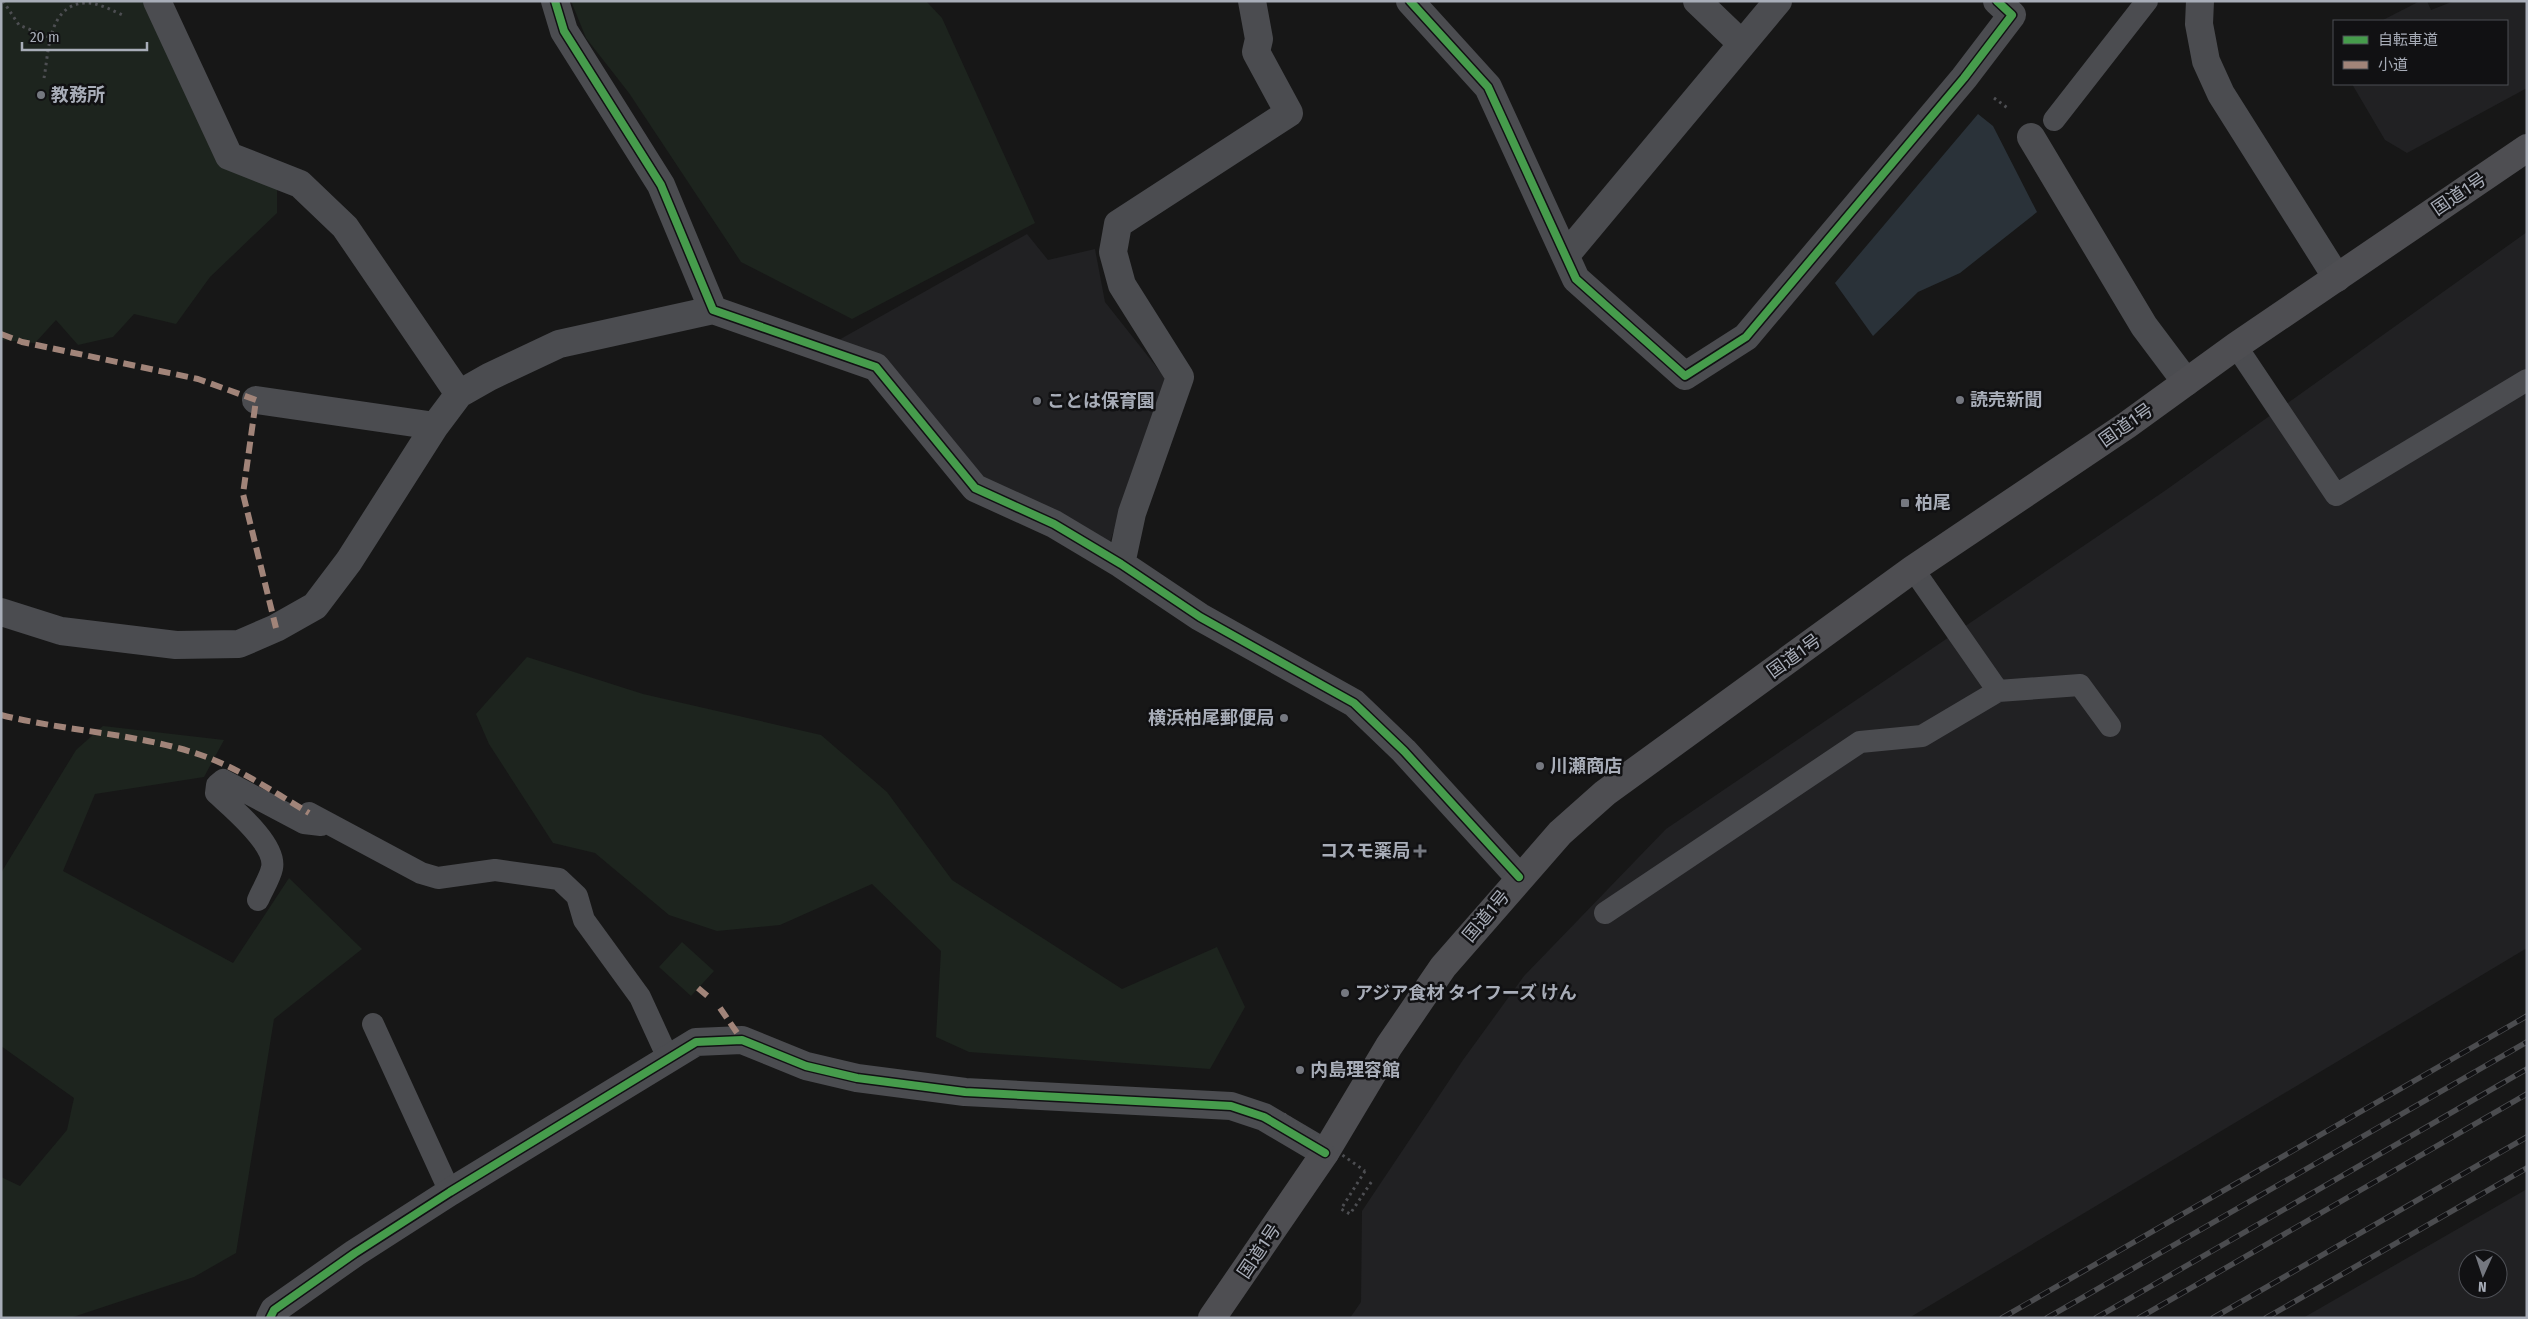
<svg xmlns="http://www.w3.org/2000/svg" width="2528" height="1319" viewBox="0 0 2528 1319" font-family="'Fira Sans Condensed','Noto Sans JP',sans-serif">
<style>
.built{fill:#212123;fill-rule:evenodd}
.green{fill:#1d241e}
.water{fill:#2a3239}
.lines{fill:none;stroke-linecap:round;stroke-linejoin:round}
.path{stroke:#4d4e52;stroke-width:3;stroke-dasharray:2.5 4;stroke-linecap:butt}
.service{stroke:#4b4c50;stroke-width:22}
.minor{stroke:#4b4c50;stroke-width:28}
.tertiary{stroke:#4b4c50;stroke-width:28}
.trunk{stroke:#4e4e52;stroke-width:28}
.rail-casing{stroke:#4b4c4f;stroke-width:5.5}
.rail{stroke:#111113;stroke-width:4;stroke-dasharray:11;stroke-linecap:butt}
.path-bridge{stroke:#4d4e52;stroke-width:3;stroke-dasharray:2.5 4;stroke-linecap:butt}
.quiet{stroke:#a18479;stroke-width:6;stroke-dasharray:12 6;stroke-linecap:butt}
.cycleway-casing{stroke:#111113;stroke-width:11}
.cycleway{stroke:#469c4c;stroke-width:8}
.poi-dot{fill:#757880;stroke:#111113;stroke-width:2}
.labels{text-anchor:middle;dominant-baseline:central;stroke-width:5;stroke-linejoin:round;paint-order:stroke}
.poi-label{font-size:18px;font-weight:bold;fill:#a8adb8;stroke:#111113;text-anchor:start}
.street-label{font-size:18px;fill:#a8adb8;stroke:#111113}
</style>
<rect width="100%" height="100%" fill="#171717"/>
<path class="built" d="M 2420,1 L 2427,1 L 2431,10 L 2454,1 L 2527,1 L 2527,88 L 2407,153 L 2385,140 L 2352,84 L 2507,84 L 2507,21 L 2381,21 Z
M 2527,232 L 2527,948 L 1909,1318 L 1350,1318 L 1361,1302 L 1362,1211 L 1463,1060 L 1524,976 L 1666,829 L 2166,490 Z
M 1027,234 L 1048,260 L 1095,249 L 1105,302 L 1166,379 L 1110,542 L 980,478 L 837,341 Z
M 2527,1189 L 2527,1318 L 2303,1318 ZM 2468,1259 L 2498,1259 L 2498,1289 L 2468,1289 Z"/>
<path class="green" d="M 1,1 L 150,1 L 193,99 L 277,183 L 277,213 L 210,277 L 176,324 L 134,314 L 113,337 L 78,345 L 56,320 L 35,343 L 1,340 Z
M 571,1 L 926,1 L 942,18 L 1035,223 L 852,319 L 741,262 L 629,93 L 586,38 Z
M 527,657 L 643,694 L 821,735 L 887,792 L 952,880 L 1122,989 L 1217,947 L 1245,1007 L 1210,1069 L 969,1052 L 936,1037 L 941,951 L 872,884 L 780,925 L 717,931 L 669,915 L 595,853 L 553,843 L 489,744 L 476,714 Z
M 103,726 L 224,740 L 204,777 L 95,794 L 63,871 L 233,963 L 289,878 L 362,949 L 274,1019 L 236,1253 L 194,1277 L 70,1318 L 1,1318 L 1,1177 L 20,1186 L 67,1130 L 74,1098 L 1,1046 L 1,873 L 76,750 Z
M 682,942 L 714,971 L 691,996 L 659,967 Z"/>
<path class="water" d="M 1978,114 L 1993,126 L 2037,212 L 1960,273 L 1918,292 L 1873,336 L 1835,283 Z"/>
<g class="lines">
<path class="path" d="M 3,1 L 19,25 L 51,38
M 44,78 C 49,51 48,6 84,3 C 98,2 113,11 125,16
M 1994,98 L 2009,109
M 1365,1171 L 1341,1209 L 1350,1214 L 1372,1181"/>
<path class="service" d="M 2054,120 L 2147,1
M 2236,346 L 2336,495 L 2527,380
M 1913,569 L 1998,691 L 2080,685 L 2110,726
M 309,813 L 421,873 L 438,878 L 495,870 L 559,879 L 577,896 L 584,920 L 640,997 L 668,1058
M 258,900 C 262,890 270,878 272,868 C 277,844 232,808 216,793 L 217,785 L 223,780 L 304,823 L 321,825
M 1605,913 L 1860,742 L 1922,736 L 1998,691
M 373,1024 L 450,1192"/>
<path class="minor" d="M 157,1 L 229,156 L 300,184 L 345,227 L 459,394
M 555,1 L 564,31 L 661,185 L 713,310 L 876,367 L 975,488 L 1054,524 L 1121,564 L 1200,617 L 1354,703 L 1404,751 L 1519,877
M 1410,1 L 1488,87 L 1576,279 L 1685,376 L 1746,337 L 1964,78 L 2012,15 L 1997,1
M 1697,1 L 1742,44
M 2031,137 L 2144,326 L 2186,382
M 1566,255 L 1778,1
M 256,400 L 435,426
M 1121,564 L 1132,513 L 1180,377 L 1122,285 L 1113,252 L 1118,224 L 1289,113 L 1256,52 L 1259,39 L 1252,1
M 1,612 L 61,631 L 176,645 L 239,644 L 276,628 L 315,606 L 349,561 L 435,426 L 459,394 L 489,377 L 559,344 L 713,310
M 270,1318 L 274,1310 L 355,1253 L 450,1192 L 696,1042 L 742,1040 L 806,1066 L 857,1078 L 965,1092 L 1231,1106 L 1264,1117 L 1325,1153"/>
<path class="tertiary" d="M 2200,1 L 2199,24 L 2206,61 L 2221,94 L 2337,278"/>
<path class="trunk" d="M 1212,1318 L 1325,1153 L 1389,1046 L 1443,967 L 1560,833 L 1605,793 L 1913,569 L 2127,425 L 2236,346 L 2527,148"/>
<g class="rail-casing">
<path id="rail" d="M 2002,1318 L 2527,1016
M 2047,1318 L 2527,1042
M 2096,1318 L 2527,1069
M 2139,1318 L 2527,1094
M 2213,1318 L 2527,1137
M 2266,1318 L 2527,1168"/>
</g>
<use href="#rail" class="rail"/>
<path class="path-bridge" d="M 1284,1114 L 1365,1171"/>
<path class="quiet" d="M 1,334 L 22,342 L 198,379 L 256,400 L 243,494 L 276,628
M 1,715 C 65,731 132,733 195,753 C 236,766 272,791 309,813
M 698,988 L 711,999
M 720,1008 L 742,1040"/>
<g class="cycleway-casing">
<path id="cycleway" d="M 555,1 L 564,31 L 661,185 L 713,310 L 876,367 L 975,488 L 1054,524 L 1121,564 L 1200,617 L 1354,703 L 1404,751 L 1519,877
M 1410,1 L 1488,87 L 1576,279 L 1685,376 L 1746,337 L 1964,78 L 2012,15 L 1997,1
M 270,1318 L 274,1310 L 355,1253 L 450,1192 L 696,1042 L 742,1040 L 806,1066 L 857,1078 L 965,1092 L 1231,1106 L 1264,1117 L 1325,1153"/>
</g>
<use href="#cycleway" class="cycleway"/>
</g>
<g class="poi-dot">
<circle cx="41" cy="95" r="5"/>
<circle cx="1960" cy="400" r="5"/>
<circle cx="1037" cy="401" r="5"/>
<rect x="1900" y="498" width="10" height="10" rx="2.5"/>
<circle cx="1284" cy="718" r="5"/>
<circle cx="1540" cy="766" r="5"/>
<path d="M1417.5 843.5h5v5h5v5h-5v5h-5v-5h-5v-5h5z"/>
<circle cx="1345" cy="993" r="5"/>
<circle cx="1300" cy="1070" r="5"/>
</g>
<g class="labels">
<g class="poi-label">
<text x="51" y="95">教務所</text>
<text x="1970" y="400">読売新聞</text>
<text x="1047" y="401">ことは保育園</text>
<text x="1915" y="503">柏尾</text>
<text x="1274" y="718" text-anchor="end">横浜柏尾郵便局</text>
<text x="1550" y="766">川瀬商店</text>
<text x="1410" y="851" text-anchor="end">コスモ薬局</text>
<text x="1355" y="993">アジア食材 タイフーズ けん</text>
<text x="1310" y="1070">内島理容館</text>
</g>
<g class="street-label">
<text transform="translate(2459 194) rotate(-34)">国道1号</text>
<text transform="translate(2126 425) rotate(-35)">国道1号</text>
<text transform="translate(1794 656) rotate(-36)">国道1号</text>
<text transform="translate(1486 916) rotate(-50)">国道1号</text>
<text transform="translate(1259 1251) rotate(-56)">国道1号</text>
</g>
</g>
<rect width="2528" height="1319" fill="none" stroke="#a8adb8" stroke-width="5"/>
<rect x="2333" y="20" width="175" height="65" fill="#111113" stroke="#4d4f55"/>
<rect x="2343" y="36" width="25" height="8" fill="#469c4c" stroke="#4d4f55"/>
<text x="2378" y="45" font-size="15" fill="#a8adb8">自転車道</text>
<rect x="2343" y="61" width="25" height="8" fill="#a18479" stroke="#4d4f55"/>
<text x="2378" y="70" font-size="15" fill="#a8adb8">小道</text>
<g transform="translate(2483 1274) rotate(183)"><circle r="24" fill="#111113" stroke="#4d4f55"/>
<path d="M0-4L9 19L0 12L-9 19Z" fill="#757880"/>
<text y="-8" font-size="14" font-weight="bold" text-anchor="middle" fill="#a8adb8">N</text>
</g>
<path d="M22 42v8h125v-8" fill="none" stroke="#a8adb8" stroke-width="2.5"/>
<text x="30" y="42" font-size="15" fill="#a8adb8" stroke="#111113" stroke-width="4" paint-order="stroke">20 m</text>
</svg>
